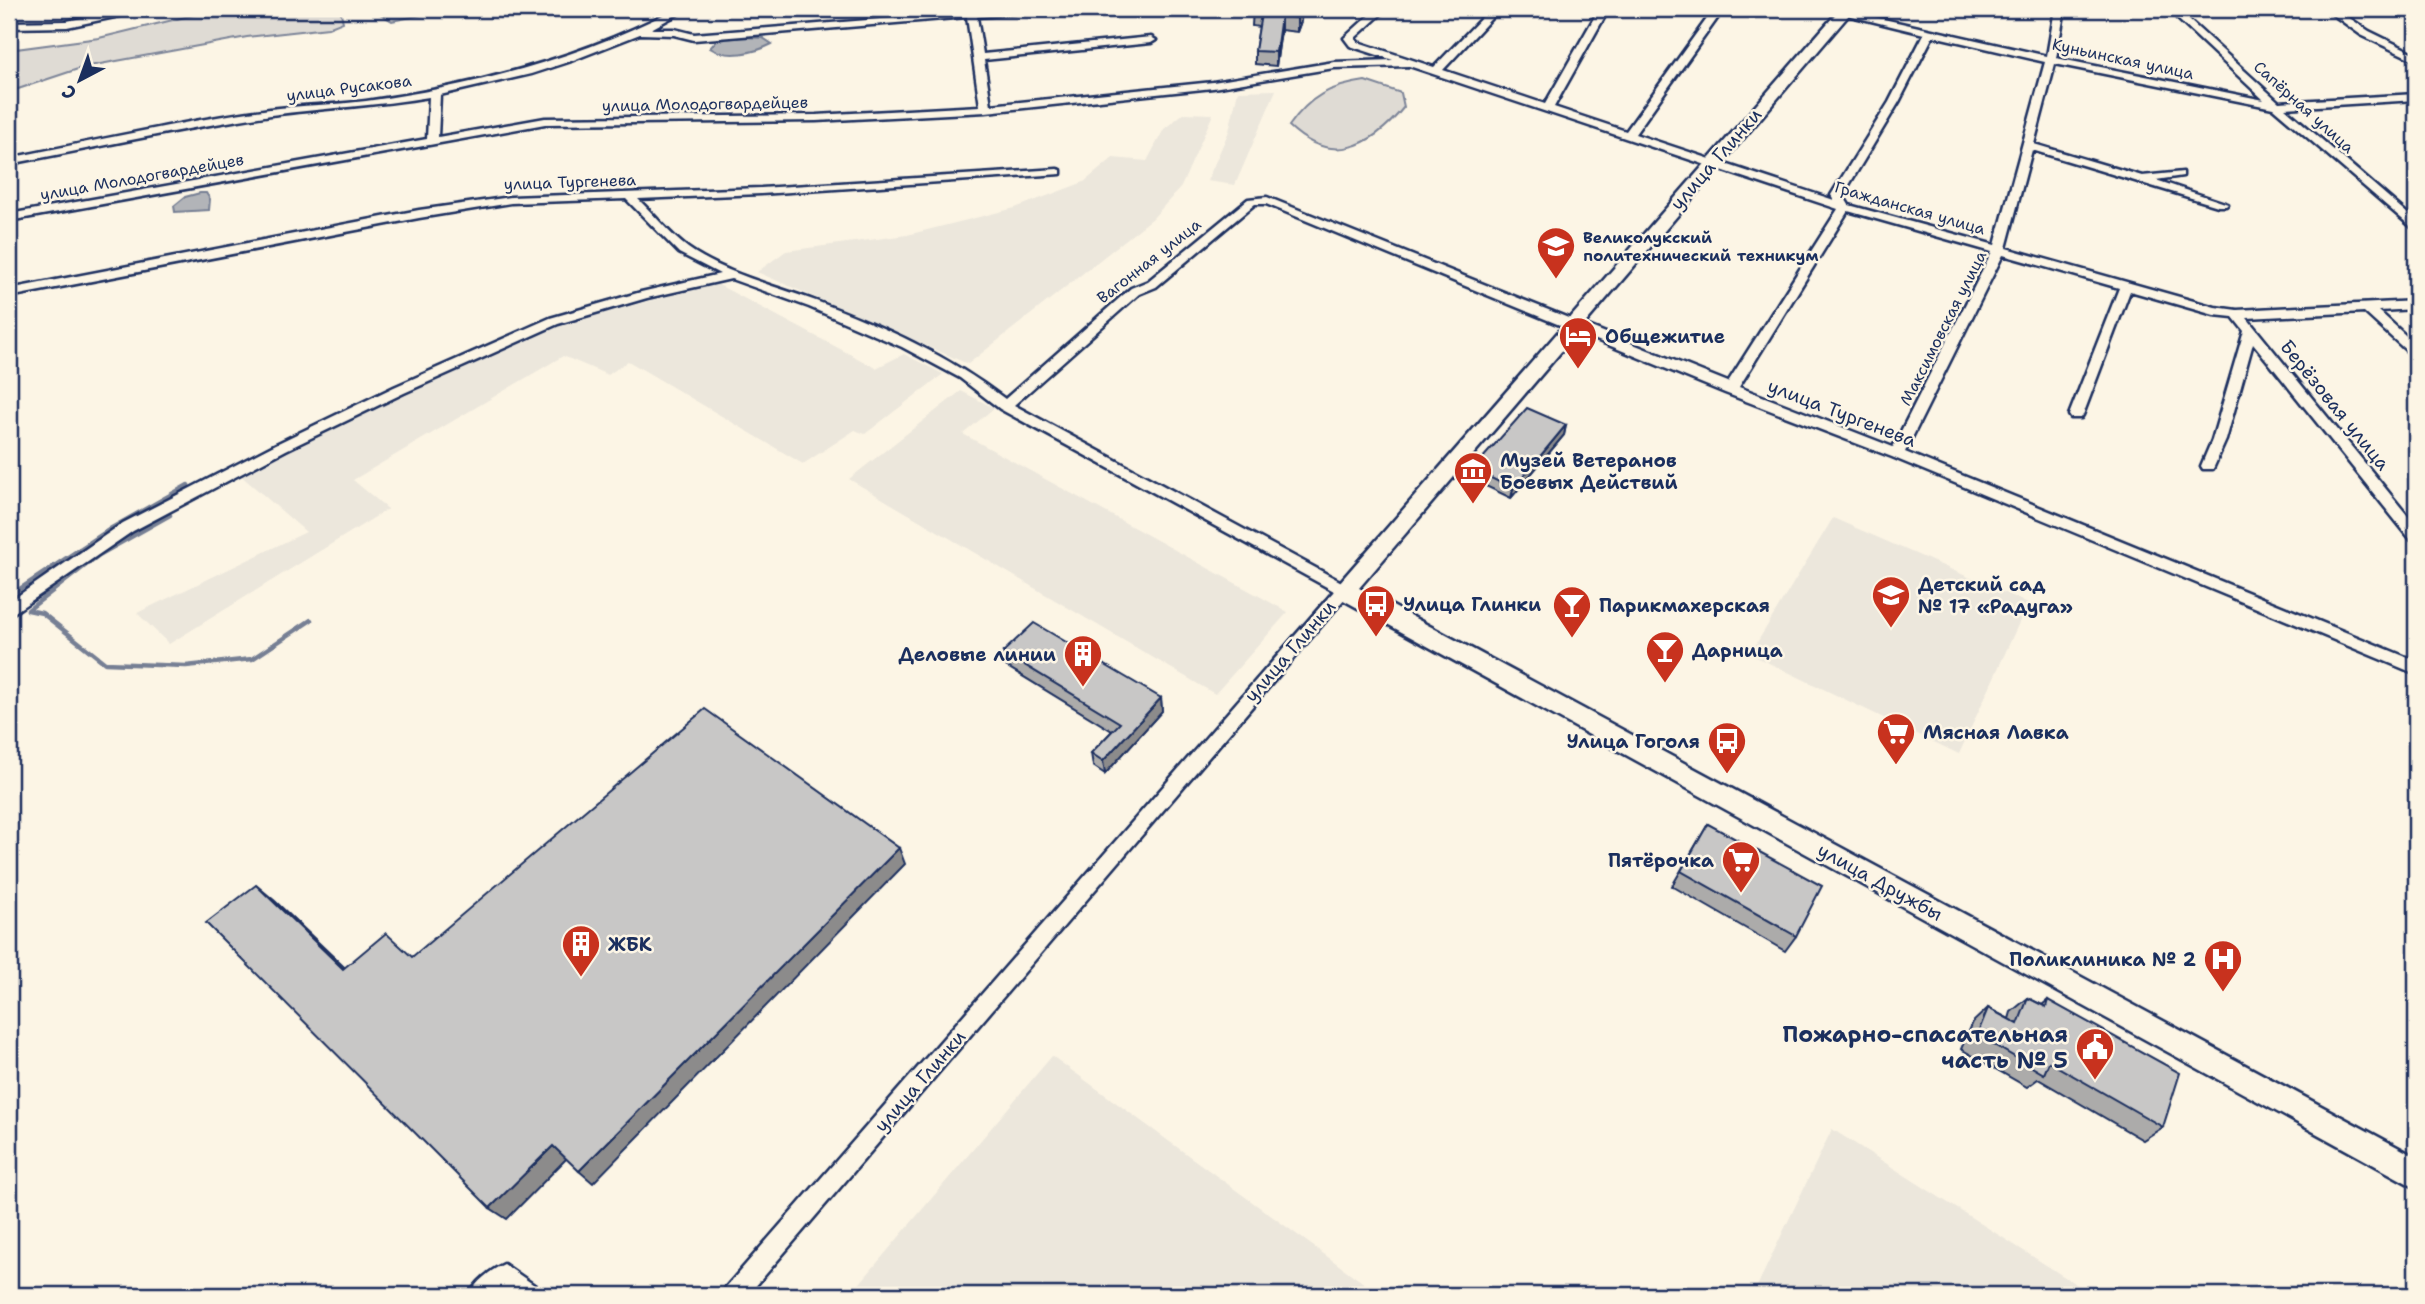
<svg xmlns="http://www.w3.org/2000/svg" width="2425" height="1304" viewBox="0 0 2425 1304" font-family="'Shantell Sans',sans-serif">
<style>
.built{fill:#ece7dc}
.green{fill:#dfdbd4;stroke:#7d8599;stroke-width:2}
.water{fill:#b2b4b8;stroke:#767f94;stroke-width:2}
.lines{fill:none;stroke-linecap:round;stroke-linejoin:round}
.stream{stroke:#767f94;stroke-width:4.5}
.street-casing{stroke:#1b2f5e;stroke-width:5}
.secondary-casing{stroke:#1b2f5e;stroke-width:5}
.street{fill:#fcf5e5;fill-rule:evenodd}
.secondary{fill:#fcf5e5;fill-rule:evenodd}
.wall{fill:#acabaa;stroke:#1b2f5e;stroke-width:2}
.shaded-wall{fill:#8c8b8b;stroke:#1b2f5e;stroke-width:2}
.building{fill:#c8c7c6;stroke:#1b2f5e;stroke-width:2}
.labels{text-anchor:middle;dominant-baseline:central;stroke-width:5;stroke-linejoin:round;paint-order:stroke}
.far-street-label{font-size:16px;fill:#1b2f5e;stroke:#fcf5e5}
.far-poi-label{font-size:16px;font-weight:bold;fill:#1b2f5e;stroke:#fcf5e5;text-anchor:start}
.street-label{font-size:19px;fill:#1b2f5e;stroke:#fcf5e5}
.poi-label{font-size:19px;font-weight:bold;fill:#1b2f5e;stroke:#fcf5e5;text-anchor:start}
.near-poi-label{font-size:23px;font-weight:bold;fill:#1b2f5e;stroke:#fcf5e5;text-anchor:end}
</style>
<rect width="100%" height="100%" fill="#fcf5e5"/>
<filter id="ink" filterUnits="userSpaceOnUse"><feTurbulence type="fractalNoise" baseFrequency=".0143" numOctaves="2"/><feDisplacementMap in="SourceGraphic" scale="14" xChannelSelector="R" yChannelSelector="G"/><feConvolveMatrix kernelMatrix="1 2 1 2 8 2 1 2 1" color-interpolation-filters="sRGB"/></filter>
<g filter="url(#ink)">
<path class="built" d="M 1276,90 L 1235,185 L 1207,181 L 1229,131 L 1238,91 Z
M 1184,113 L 1213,114 L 1181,187 L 1153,218 L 968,364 L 757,272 L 786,251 L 907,235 L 1015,208 L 1084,182 L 1113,158 L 1147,161 L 1164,129 Z
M 715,283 L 876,368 L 904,354 L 943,374 L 865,434 L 855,430 L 803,464 L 628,361 L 608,375 L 563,356 L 353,480 L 388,509 L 169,644 L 137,613 L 306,532 L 239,474 L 393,397 L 546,329 Z
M 961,391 L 994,408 L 963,434 L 1288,612 L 1215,694 L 849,479 Z
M 1833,518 L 2028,603 L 1959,754 L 1750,654 Z
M 1052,1056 L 1380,1295 L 850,1295 Z
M 1832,1129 L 2093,1295 L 1753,1295 Z"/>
<path class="green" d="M 218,9 L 340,9 L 343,22 L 328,28 L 247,37 L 84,67 L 9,92 L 9,50 L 99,38 Z
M 372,9 L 451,9 L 392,21 Z
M 1365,81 L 1401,93 L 1404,107 C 1371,148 1331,166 1289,126 C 1310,96 1330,86 1365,81 Z"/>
<path class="water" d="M 742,37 L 763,38 L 772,44 C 755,53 727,59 710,48 L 717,40 Z
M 200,193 L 206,193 L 210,199 L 209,210 L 175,212 L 174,206 L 185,197 Z"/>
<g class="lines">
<path class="stream" d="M 170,515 L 99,555 L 28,610 L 42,613 L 105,663 L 186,666 L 252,659 L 311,620
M 9,596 L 110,529 L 188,485"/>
<g class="street-casing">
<path id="street" d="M 126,9 L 131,12 L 129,14 L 67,27 L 9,28 L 9,22 L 67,21 Z
M 675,9 L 687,9 L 651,29 L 674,29 L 694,34 L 966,12 L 966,9 L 976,11 L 1039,9 L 1034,12 L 977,17 L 983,54 L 1151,37 L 1156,40 L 1151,43 L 984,60 L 991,105 L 1213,82 L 1334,62 L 1393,60 L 1350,46 L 1344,38 L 1376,9 L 1387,9 L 1355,38 L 1358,42 L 1434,67 L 1490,9 L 1500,9 L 1443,70 L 1545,104 L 1599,9 L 1609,9 L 1554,107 L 1626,131 L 1714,9 L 1724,9 L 1635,134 L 1834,200 L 1831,195 L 1889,102 L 1924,34 L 1822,9 L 1839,9 L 2047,56 L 2055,9 L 2065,9 L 2056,58 L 2264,100 L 2167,9 L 2177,9 L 2279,102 L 2416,94 L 2416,100 L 2285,108 L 2416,221 L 2416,231 L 2273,108 L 2055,64 L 2034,144 L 2142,176 L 2183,172 L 2183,176 L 2156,180 L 2228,204 L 2226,206 L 2218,206 L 2032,150 L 2006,248 L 2215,307 L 2237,310 L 2416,301 L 2416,309 L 2379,311 L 2416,345 L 2416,356 L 2411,355 L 2364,312 L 2247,318 L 2416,526 L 2416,541 L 2411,540 L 2253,343 L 2226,440 L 2213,469 L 2203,469 L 2201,466 L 2212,440 L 2244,331 L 2233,317 L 2214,315 L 2130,291 L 2083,415 L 2081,418 L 2071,418 L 2069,415 L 2119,288 L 2003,255 L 1905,452 L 2416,661 L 2416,674 L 1892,457 L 1725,393 L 1266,204 L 1255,204 L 1156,287 L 1139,294 L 1014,405 L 1349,586 L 1352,590 L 748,1295 L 723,1295 L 726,1287 L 1334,591 L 1000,409 L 960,378 L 902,347 L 809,307 L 731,279 L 647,298 L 558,324 L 404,393 L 286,450 L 133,531 L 9,616 L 9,602 L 123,523 L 276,444 L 394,387 L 550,318 L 641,292 L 720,274 L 679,253 L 626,199 L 511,203 L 419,218 L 9,297 L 9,289 L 419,210 L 511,197 L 761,188 L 1057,169 L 1061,170 L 1061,174 L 761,194 L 638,199 C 654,214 670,235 688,248 C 725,274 774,285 816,301 C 883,326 948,355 1005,399 L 1131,288 L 1148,281 L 1248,199 L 1267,197 L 1728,382 L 1838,209 L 1409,66 L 1334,68 L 1213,88 L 986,112 L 816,121 L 545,124 L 9,221 L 9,214 L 427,139 L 429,97 C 377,106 324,108 271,115 C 183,128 96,148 9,164 L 9,158 C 96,141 182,121 270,109 C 302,105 334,105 366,101 C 474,86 578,59 675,9 ZM 967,17 L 980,106 L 816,115 L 545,118 L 438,137 L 440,95 L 531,74 L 571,61 L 640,34 L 674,35 L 694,40 ZM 1933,36 L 2045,62 L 1995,245 L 1849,205 L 1843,195 L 1899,102 ZM 1848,211 L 1992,252 L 1893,447 L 1739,387 Z
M 2325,9 L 2336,9 L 2369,31 L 2416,54 L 2416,61 L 2361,35 Z
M 504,1264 L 537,1287 L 540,1295 L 512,1295 L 504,1289 L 497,1295 L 470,1295 C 475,1282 491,1270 504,1264 Z"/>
</g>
<g class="secondary-casing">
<path id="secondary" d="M 1840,9 L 1854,9 L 1359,588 L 2416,1157 L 2416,1188 L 1336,596 L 1333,590 Z"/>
</g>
<use href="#street" class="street"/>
<use href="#secondary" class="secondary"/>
</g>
<path class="wall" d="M 1253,9 L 1302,9 L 1301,21 L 1297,32 L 1281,30 L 1276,66 L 1255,64 L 1255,51 L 1259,27 L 1252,26 Z
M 1566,425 L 1564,435 L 1511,498 L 1471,479 L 1473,469 Z
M 1003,652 L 1161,698 L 1162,711 L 1105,774 L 1093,766 L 1091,753 L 1112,731 L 1006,666 Z
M 1708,824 L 1796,936 L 1785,951 L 1672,886 Z
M 2028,998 L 2042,1005 L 2048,1000 L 2163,1127 L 2143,1140 L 2038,1079 L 2027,1087 L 1961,1049 L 1973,1022 L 1988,1008 L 2009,1019 L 2011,1012 Z"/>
<path class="shaded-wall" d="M 1301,9 L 1301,21 L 1297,32 L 1297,18 Z
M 1281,16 L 1281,30 L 1276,66 L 1276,52 Z
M 1566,425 L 1564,435 L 1511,498 L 1513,489 Z
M 1161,698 L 1162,711 L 1105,774 L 1103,761 Z
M 899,848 L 905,864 L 593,1183 L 579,1171 Z
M 256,885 L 275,901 L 361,983 L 343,969 Z
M 553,1146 L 567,1158 L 507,1219 L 490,1208 Z"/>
<path class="building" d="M 1253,9 L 1301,9 L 1297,18 L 1281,16 L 1276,52 L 1255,51 L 1261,14 L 1252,13 Z
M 1527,408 L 1566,425 L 1513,489 L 1473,469 Z
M 1034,623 L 1161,698 L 1103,761 L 1091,753 L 1120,723 L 1003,652 Z
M 705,709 L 899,848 L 579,1171 L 553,1146 L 490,1208 L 206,923 L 256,885 L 343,969 L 386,933 L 412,957 Z
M 1708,824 L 1822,886 L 1796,936 L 1681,871 Z
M 2028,998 L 2046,1007 L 2048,1000 L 2180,1073 L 2163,1127 L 2049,1062 L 2044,1074 L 1977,1035 L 1988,1008 L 2018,1024 Z"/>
</g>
<defs>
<g id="university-pin" transform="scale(2.0125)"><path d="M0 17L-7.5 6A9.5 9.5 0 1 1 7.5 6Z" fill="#c8321e" stroke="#fcf5e5"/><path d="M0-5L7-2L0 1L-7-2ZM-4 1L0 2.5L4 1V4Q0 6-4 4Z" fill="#fff"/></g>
<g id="hotel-pin" transform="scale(2.0125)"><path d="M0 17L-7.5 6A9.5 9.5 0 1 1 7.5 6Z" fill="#c8321e" stroke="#fcf5e5"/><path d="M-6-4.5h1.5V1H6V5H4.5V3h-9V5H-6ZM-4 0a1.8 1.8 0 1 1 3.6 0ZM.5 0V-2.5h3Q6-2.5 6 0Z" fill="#fff"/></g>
<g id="museum-pin" transform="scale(2.0125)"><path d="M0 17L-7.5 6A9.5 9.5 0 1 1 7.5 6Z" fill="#c8321e" stroke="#fcf5e5"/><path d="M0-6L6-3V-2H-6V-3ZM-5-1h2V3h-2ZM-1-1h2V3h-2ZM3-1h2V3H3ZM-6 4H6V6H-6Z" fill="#fff"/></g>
<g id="school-pin" transform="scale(2.0125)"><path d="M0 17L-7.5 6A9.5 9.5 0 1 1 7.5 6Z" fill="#c8321e" stroke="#fcf5e5"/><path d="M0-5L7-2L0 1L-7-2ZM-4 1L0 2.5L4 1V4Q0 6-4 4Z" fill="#fff"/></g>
<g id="bus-pin" transform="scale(2.0125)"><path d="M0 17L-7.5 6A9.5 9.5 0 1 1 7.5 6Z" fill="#c8321e" stroke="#fcf5e5"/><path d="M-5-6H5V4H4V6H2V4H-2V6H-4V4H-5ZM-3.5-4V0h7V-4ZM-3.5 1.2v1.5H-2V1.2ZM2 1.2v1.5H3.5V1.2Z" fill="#fff"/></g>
<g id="bar-pin" transform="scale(2.0125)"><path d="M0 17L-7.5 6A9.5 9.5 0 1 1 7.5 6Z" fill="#c8321e" stroke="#fcf5e5"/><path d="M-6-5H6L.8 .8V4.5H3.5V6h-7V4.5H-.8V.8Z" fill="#fff"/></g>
<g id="building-pin" transform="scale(2.0125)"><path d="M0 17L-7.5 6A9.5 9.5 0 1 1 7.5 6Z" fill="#c8321e" stroke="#fcf5e5"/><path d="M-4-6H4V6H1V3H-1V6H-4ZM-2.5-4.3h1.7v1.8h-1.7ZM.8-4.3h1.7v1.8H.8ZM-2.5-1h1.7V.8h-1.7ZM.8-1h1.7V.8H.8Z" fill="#fff"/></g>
<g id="supermarket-pin" transform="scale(2.0125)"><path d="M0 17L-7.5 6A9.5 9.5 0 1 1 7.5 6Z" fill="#c8321e" stroke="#fcf5e5"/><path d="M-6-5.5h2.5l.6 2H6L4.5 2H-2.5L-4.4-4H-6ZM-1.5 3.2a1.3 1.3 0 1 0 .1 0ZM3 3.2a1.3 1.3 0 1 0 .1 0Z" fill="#fff"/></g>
<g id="hospital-pin" transform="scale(2.0125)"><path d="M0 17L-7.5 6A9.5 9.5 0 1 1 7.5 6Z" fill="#c8321e" stroke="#fcf5e5"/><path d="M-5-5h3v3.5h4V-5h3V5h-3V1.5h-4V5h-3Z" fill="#fff"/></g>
<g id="civic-pin" transform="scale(2.0125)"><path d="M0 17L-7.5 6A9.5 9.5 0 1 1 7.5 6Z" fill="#c8321e" stroke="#fcf5e5"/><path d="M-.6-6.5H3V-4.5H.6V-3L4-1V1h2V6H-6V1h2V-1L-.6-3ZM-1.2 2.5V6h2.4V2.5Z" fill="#fff"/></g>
</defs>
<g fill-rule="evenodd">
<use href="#university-pin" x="1556" y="246"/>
<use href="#hotel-pin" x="1578" y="336"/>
<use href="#museum-pin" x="1473" y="471"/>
<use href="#school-pin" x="1891" y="595"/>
<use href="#bus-pin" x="1376" y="604"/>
<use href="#bar-pin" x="1572" y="605"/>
<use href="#bar-pin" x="1665" y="650"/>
<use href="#building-pin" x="1083" y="654"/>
<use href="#supermarket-pin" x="1896" y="732"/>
<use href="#bus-pin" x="1727" y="741"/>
<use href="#supermarket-pin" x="1741" y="860"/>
<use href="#building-pin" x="581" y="944"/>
<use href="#hospital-pin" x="2223" y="959"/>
<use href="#civic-pin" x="2095" y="1047"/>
</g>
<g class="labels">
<g class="far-street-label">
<text transform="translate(2123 59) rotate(12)">Куньинская улица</text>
<text transform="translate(349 88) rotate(-7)">улица Русакова</text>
<text transform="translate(705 104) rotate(-1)">улица Молодогвардейцев</text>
<text transform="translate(2304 107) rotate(42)">Сапёрная улица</text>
<text transform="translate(142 177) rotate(-10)">улица Молодогвардейцев</text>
<text transform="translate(570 182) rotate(-2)">улица Тургенева</text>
<text transform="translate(1910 208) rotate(16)">Гражданская улица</text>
<text transform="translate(1149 261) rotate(-38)">Вагонная улица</text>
<text transform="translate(1943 328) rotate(-63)">Максимовская улица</text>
</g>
<g class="far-poi-label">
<text x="1583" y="237">Великолукский<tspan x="1583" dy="18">политехнический техникум</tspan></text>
</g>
<g class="street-label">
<text transform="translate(1716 159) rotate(-49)">улица Глинки</text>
<text transform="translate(2335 405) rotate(51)">Берёзовая улица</text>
<text transform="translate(1842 413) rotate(21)">улица Тургенева</text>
<text transform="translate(1290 651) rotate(-49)">улица Глинки</text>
<text transform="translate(1880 882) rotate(29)">улица Дружбы</text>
<text transform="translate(920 1081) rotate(-49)">улица Глинки</text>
</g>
<g class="poi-label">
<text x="1605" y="336">Общежитие</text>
<text x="1500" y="460">Музей Ветеранов<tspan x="1500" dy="22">Боевых Действий</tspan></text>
<text x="1918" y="584">Детский сад<tspan x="1918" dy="22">№ 17 «Радуга»</tspan></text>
<text x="1403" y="604">Улица Глинки</text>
<text x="1599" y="605">Парикмахерская</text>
<text x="1692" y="650">Дарница</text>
<text x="1056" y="654" text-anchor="end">Деловые линии</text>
<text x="1923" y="732">Мясная Лавка</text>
<text x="1700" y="741" text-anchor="end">Улица Гоголя</text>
<text x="1714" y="860" text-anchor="end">Пятёрочка</text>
<text x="608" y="944">ЖБК</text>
<text x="2196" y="959" text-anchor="end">Поликлиника № 2</text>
</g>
<g class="near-poi-label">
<text x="2068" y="1034">Пожарно-спасательная<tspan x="2068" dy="26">часть № 5</tspan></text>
</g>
</g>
<rect width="2425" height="1304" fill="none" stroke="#fcf5e5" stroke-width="35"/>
<rect x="18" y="18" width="2390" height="1269" fill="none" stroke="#1b2f5e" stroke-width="2.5" filter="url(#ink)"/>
<g transform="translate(80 80) rotate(221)" stroke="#fcf5e5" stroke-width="5" paint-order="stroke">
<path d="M0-5L12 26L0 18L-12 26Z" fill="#1b2f5e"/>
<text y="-10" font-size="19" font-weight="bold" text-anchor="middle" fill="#1b2f5e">С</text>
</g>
</svg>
